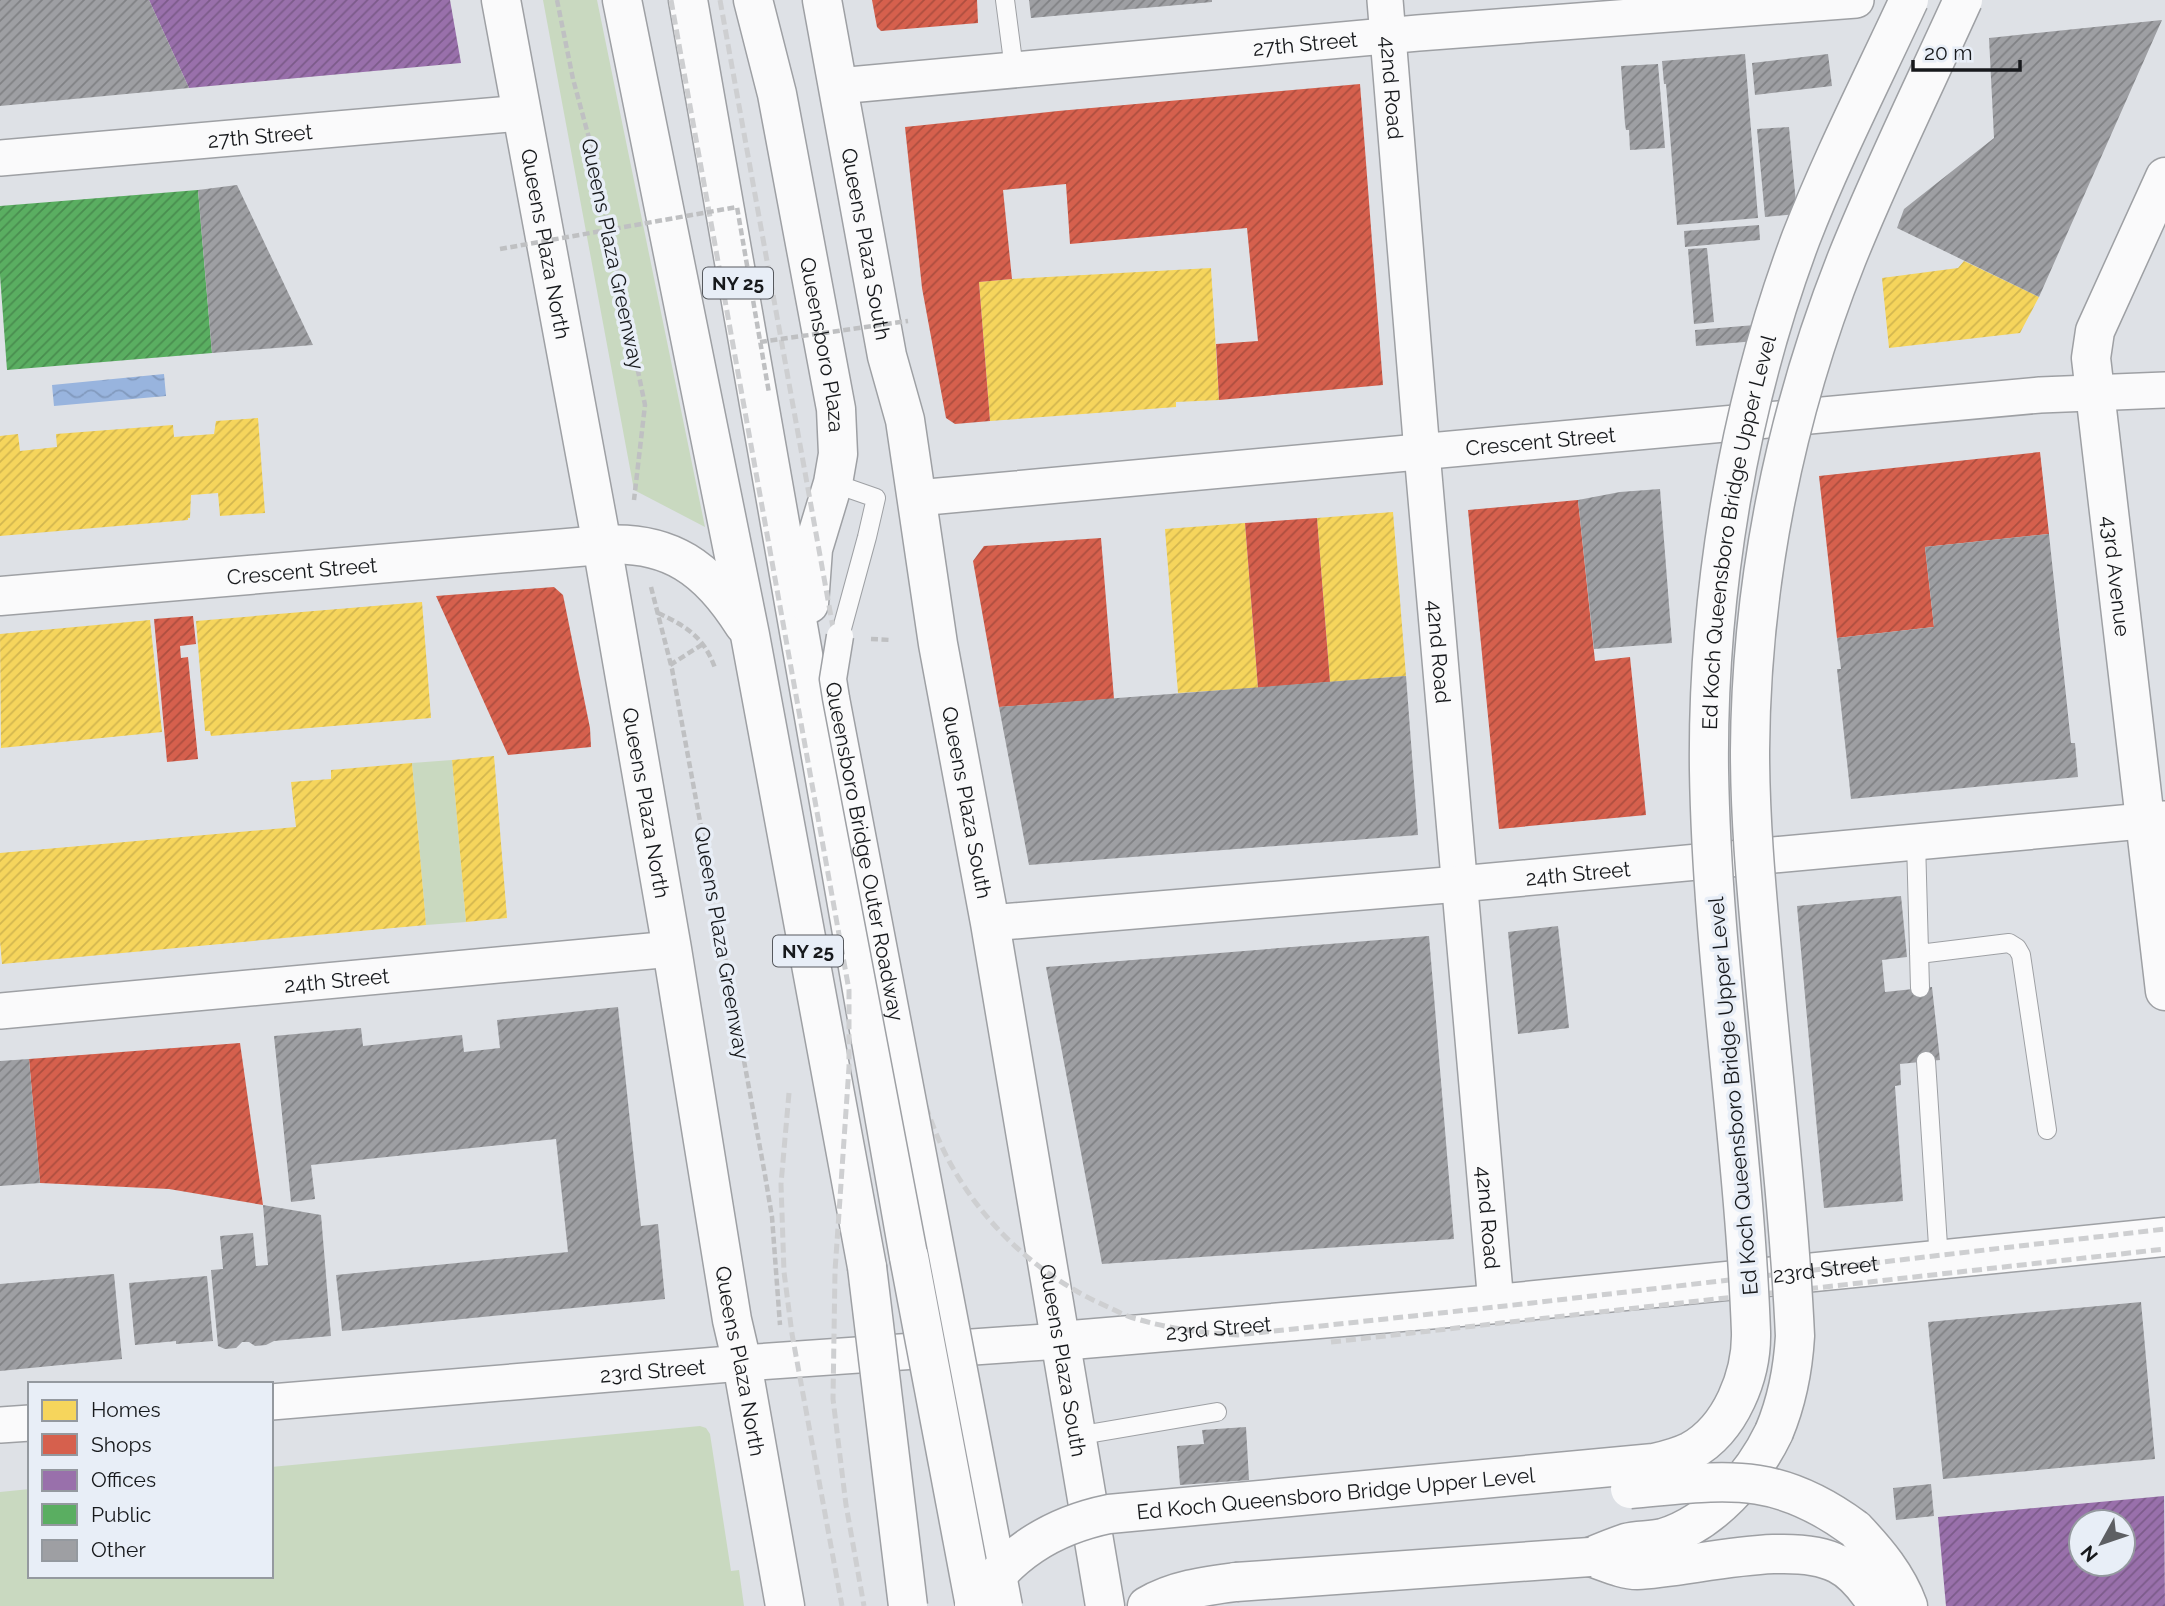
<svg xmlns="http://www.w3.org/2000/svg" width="2165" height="1606" viewBox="0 0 2165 1606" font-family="Raleway,sans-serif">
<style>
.green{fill:#c9d9c0}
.water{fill:url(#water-waves)}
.homes{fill:url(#homes-hatch)}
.shops{fill:url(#shops-hatch)}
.offices{fill:url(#offices-hatch);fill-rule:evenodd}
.public{fill:url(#public-hatch)}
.building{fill:url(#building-hatch)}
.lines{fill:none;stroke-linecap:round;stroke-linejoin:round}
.service-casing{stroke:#9ea0a4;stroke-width:20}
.minor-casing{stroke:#9ea0a4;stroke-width:38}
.tertiary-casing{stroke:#9ea0a4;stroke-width:41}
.secondary-casing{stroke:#9ea0a4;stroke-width:41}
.trunk-casing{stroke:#9ea0a4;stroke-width:41}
.path{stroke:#bfc0c2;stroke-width:4.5;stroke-dasharray:7 3.5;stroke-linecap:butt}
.service{stroke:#fafafb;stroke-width:18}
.minor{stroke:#fafafb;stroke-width:35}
.tertiary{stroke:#fafafb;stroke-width:38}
.secondary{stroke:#fafafb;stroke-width:38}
.trunk{stroke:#fafafb;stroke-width:38}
.rail{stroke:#cecfd1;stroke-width:5;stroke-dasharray:10 5;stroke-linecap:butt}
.pedestrian-bridge-casing{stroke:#9ea0a4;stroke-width:29;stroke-linecap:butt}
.trunk-bridge-casing{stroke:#9ea0a4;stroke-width:41;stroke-linecap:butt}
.path-bridge{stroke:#bfc0c2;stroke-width:4.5;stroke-dasharray:7 3.5;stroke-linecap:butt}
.pedestrian-bridge{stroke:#fafafb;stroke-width:26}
.trunk-bridge{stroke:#fafafb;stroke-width:38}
.labels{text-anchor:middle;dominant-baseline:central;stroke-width:7;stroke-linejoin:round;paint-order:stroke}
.shield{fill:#e8eef7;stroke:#56595e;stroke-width:2}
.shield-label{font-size:19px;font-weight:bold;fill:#17191c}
.street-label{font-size:21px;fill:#17191c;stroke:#e8eef7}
</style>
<defs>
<pattern id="water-waves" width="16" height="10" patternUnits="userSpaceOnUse" patternTransform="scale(1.75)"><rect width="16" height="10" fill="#98b4de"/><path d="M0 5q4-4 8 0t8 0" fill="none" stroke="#829abe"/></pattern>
<pattern id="homes-hatch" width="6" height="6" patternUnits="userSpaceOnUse" patternTransform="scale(1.75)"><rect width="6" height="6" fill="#f6d55c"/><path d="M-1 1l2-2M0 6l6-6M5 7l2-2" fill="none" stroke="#d2b64f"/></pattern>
<pattern id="shops-hatch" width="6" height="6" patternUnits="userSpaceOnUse" patternTransform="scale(1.75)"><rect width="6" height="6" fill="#d6604d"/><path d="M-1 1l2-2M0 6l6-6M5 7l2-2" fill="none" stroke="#ad4e3f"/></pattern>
<pattern id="offices-hatch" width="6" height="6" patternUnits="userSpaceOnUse" patternTransform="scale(1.75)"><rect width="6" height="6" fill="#9970ab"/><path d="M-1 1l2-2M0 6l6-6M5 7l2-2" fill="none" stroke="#7c5b8a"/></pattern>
<pattern id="public-hatch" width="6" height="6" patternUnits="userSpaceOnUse" patternTransform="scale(1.75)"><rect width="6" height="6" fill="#5aae61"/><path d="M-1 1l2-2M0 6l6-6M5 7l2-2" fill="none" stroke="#498d4f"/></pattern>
<pattern id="building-hatch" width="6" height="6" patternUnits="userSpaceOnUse" patternTransform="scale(1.75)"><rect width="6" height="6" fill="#9e9fa3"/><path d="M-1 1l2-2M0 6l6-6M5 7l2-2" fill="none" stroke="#808184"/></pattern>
</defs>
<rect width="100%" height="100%" fill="#dee1e6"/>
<path class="green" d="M 543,0 L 597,0 L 705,527 L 634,490 Z
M 452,760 L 466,922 L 426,925 L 412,763 Z
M 700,1426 L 706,1428 L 710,1434 L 731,1571 L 739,1570 L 744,1606 L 0,1606 L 0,1492 L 30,1489 L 30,1576 L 271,1576 L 271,1467 Z"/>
<path class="water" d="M 164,374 L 166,396 L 54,406 L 52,385 Z"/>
<path class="homes" d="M 1964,261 L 2039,297 L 2020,333 L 1889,348 L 1882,278 L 1958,268 Z
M 1211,268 L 1219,400 L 1176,402 L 1176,407 L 990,421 L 979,282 L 1012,279 Z
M 258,418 L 265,513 L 220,516 L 218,493 L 191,495 L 190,518 L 188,518 L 188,520 L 0,536 L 0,436 L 18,434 L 20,451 L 57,447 L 56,434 L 173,425 L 174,437 L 214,434 L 216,421 Z
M 1393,512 L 1406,676 L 1330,682 L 1317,518 Z
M 1245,523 L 1258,688 L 1178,693 L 1165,529 Z
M 422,602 L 431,718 L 211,736 L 210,731 L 205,731 L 196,621 Z
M 150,620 L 162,732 L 1,748 L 0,634 Z
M 494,756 L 507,918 L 466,922 L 452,760 Z
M 412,763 L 426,925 L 2,964 L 0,941 L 0,853 L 296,827 L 291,782 L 331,779 L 331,770 Z"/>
<path class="shops" d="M 872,0 L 977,0 L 978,23 L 881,31 L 877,27 Z
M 1360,84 L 1383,385 L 1219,400 L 1216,344 L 1258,341 L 1247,228 L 1070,244 L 1066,184 L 1003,190 L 1012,279 L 979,282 L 990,421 L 955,424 L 946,418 L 922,288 L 905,127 L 1058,111 Z
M 2040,452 L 2049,534 L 1925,547 L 1934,627 L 1837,638 L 1819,476 Z
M 1578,500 L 1595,661 L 1630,657 L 1646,815 L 1499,829 L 1468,510 Z
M 1317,518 L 1330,682 L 1258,688 L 1245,523 Z
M 1101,538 L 1114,699 L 999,707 L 973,561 L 984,546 Z
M 554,587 L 563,595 L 590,728 L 591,747 L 508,755 L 436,596 Z
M 193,616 L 196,644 L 180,646 L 181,658 L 188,657 L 198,759 L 167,762 L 154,619 Z
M 240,1043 L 263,1205 L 169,1189 L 40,1183 L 29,1059 Z"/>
<path class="offices" d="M 149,0 L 450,0 L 461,63 L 189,88 Z
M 2164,1496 L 2165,1606 L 1946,1606 L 1938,1517 ZM 2081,1522 L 2123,1522 L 2123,1564 L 2081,1564 Z"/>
<path class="public" d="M 198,190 L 212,353 L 7,370 L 0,275 L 0,206 Z"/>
<path class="building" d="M 0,0 L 149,0 L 189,88 L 0,106 Z
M 1029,0 L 1212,0 L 1212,2 L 1031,18 Z
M 2162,20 L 2039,297 L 1897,228 L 1904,209 L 1994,138 L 1989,38 Z
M 1745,54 L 1758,218 L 1677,225 L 1666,84 L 1664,84 L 1662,61 Z
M 1828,54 L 1832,86 L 1755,95 L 1752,63 Z
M 1658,64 L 1665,148 L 1630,150 L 1629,130 L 1626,130 L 1625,124 L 1621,66 Z
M 1789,127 L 1797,214 L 1765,217 L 1757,129 Z
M 237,185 L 313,345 L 212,353 L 198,190 Z
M 1759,225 L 1760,240 L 1685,247 L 1684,231 Z
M 1707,248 L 1714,322 L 1694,324 L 1688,249 Z
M 1767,324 L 1768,340 L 1696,346 L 1695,330 Z
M 1660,489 L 1672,643 L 1594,649 L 1578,500 L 1620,492 Z
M 2049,534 L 2071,743 L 2075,743 L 2078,777 L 1851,799 L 1837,669 L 1841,669 L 1837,638 L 1934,627 L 1925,547 Z
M 1406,676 L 1418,835 L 1029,865 L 999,707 Z
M 1901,896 L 1907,957 L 1882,960 L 1885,992 L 1932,987 L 1940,1060 L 1900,1064 L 1901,1085 L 1895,1086 L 1903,1201 L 1824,1208 L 1797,906 Z
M 1558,926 L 1569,1028 L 1518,1034 L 1508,932 Z
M 1429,936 L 1454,1239 L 1102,1264 L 1046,967 Z
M 618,1007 L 641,1226 L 658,1224 L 665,1299 L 342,1331 L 336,1275 L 568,1252 L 556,1139 L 311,1165 L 315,1199 L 291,1202 L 274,1036 L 361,1028 L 363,1046 L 462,1035 L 464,1052 L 500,1048 L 497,1020 Z
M 29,1059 L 40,1183 L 0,1186 L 0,1061 Z
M 263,1205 L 321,1215 L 331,1336 L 274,1341 L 266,1345 L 255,1346 L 249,1342 L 242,1342 L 236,1348 L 225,1349 L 218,1346 L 211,1270 L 223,1269 L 220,1236 L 253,1233 L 256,1266 L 268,1265 Z
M 114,1274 L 122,1359 L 0,1371 L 0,1284 Z
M 207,1276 L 213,1341 L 176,1344 L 176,1341 L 135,1345 L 129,1283 Z
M 2141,1302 L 2155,1459 L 1943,1479 L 1928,1322 Z
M 1246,1427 L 1249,1480 L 1180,1485 L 1177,1446 L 1204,1444 L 1202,1430 Z
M 1931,1484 L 1934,1516 L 1896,1520 L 1893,1488 Z"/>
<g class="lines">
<g class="service-casing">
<path id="service" d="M 1005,0 L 1014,69
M 833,483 L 876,498 L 867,537 L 840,636
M 1916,841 L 1920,988
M 1919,954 L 2009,943 L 2017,948 L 2021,955 L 2047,1130
M 1926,1061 L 1939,1261
M 1076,1436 L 1217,1412"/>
</g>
<g class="minor-casing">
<g id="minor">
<path id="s1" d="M 1385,0 L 1422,452 L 1496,1304"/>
<path id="s2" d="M 838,86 L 1418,33 L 1856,0"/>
<path id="s3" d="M 0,158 L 521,113"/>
<path id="s4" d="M 917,498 L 2040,395 L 2165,390"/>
<path id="s5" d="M 990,923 L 1459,884 L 2165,819"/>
<path id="s6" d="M 0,1011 L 672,949"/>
<path id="s7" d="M 271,1402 L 742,1363 L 1060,1341"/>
<path d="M 0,1425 L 30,1423"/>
</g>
</g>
<g class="tertiary-casing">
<g id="tertiary">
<path id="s8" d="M 501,0 L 602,545 L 672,949 L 732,1320 L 742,1363 L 785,1606"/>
<path id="s9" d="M 1060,1341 L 1496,1304 L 2165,1237"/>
</g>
</g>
<g class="secondary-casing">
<g id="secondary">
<path id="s10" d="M 822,0 L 887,356 L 905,420 L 938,644 L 990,923 L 1105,1606"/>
<path id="s11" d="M 2165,177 L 2095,331 L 2091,358 L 2165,991"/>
<path id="s12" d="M 0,596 L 602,545"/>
</g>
</g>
<g class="trunk-casing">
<g id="trunk">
<path d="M 622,0 L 750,635 L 867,1267"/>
<path d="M 688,0 L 909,1257"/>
<path id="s13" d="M 753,0 L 777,94 L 836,409 L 838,454 L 833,483 L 813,549 L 809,604"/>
<path d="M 602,545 C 670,540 709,569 744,625"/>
<path d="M 1855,1529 C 1877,1552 1897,1576 1908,1606"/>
<path d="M 1590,1557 C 1604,1561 1622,1570 1637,1570 C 1691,1568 1790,1539 1838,1564 C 1856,1573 1868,1590 1878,1606"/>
<path d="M 1590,1557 C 1602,1552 1614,1547 1626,1543 C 1638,1540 1651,1541 1663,1538 C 1712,1523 1753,1476 1774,1432"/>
<path d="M 1147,1606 C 1174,1590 1205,1586 1236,1582"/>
</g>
</g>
<path class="path" d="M 557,0 L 573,79 L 592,149 L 645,405 L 634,500
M 651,587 L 672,669 L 765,1175 L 772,1217 L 780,1325
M 658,613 C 686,626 704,637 715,668
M 871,639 L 891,640
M 670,665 L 703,644"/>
<use href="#service" class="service"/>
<use href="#minor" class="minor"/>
<use href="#tertiary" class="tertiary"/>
<use href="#secondary" class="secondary"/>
<use href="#trunk" class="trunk"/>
<g class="rail">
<path d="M 671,0 L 849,990 L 849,1067 L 835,1271 L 833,1399 L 846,1505 L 864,1606"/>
<path id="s14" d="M 720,0 L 911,1061 C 922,1095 932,1129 949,1161 C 984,1226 1040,1277 1108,1307 C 1117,1311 1127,1317 1137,1319 C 1170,1329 1204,1333 1238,1335 L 1532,1303 L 2165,1229"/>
<path d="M 789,1093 L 781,1184 L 784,1272 L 792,1334 L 842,1606"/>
<path d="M 1331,1342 L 2165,1249"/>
</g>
<g class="pedestrian-bridge-casing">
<g id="pedestrian-bridge">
<path id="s15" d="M 840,636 L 833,679 L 836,698 L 1009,1606"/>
</g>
</g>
<g class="trunk-bridge-casing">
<g id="trunk-bridge">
<path d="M 909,1257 L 975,1606"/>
<path d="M 867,1267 L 908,1606"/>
<path d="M 1774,1432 C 1787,1401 1793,1370 1795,1336 C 1789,1208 1773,1079 1762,951 C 1756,884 1750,818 1750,751 C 1751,583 1785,414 1847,258 C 1882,171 1924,86 1963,0"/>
<path d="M 1630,1489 C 1724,1481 1774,1469 1855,1529"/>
<path d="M 1236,1582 L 1590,1557"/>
<path id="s16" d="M 974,1606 C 1006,1554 1051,1526 1109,1514 L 1654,1463 C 1667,1460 1679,1457 1691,1451 C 1731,1429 1752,1375 1751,1332 C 1744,1144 1712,958 1709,770 C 1707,594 1739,403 1801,238 C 1832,158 1873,78 1909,0"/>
</g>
</g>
<path class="path-bridge" d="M 500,249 L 737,207 L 769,393
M 760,342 L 908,321"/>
<use href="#pedestrian-bridge" class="pedestrian-bridge"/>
<use href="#trunk-bridge" class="trunk-bridge"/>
</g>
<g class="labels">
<g class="shield">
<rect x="703" y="267.5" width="70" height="31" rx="5"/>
<rect x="773" y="935.5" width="70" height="31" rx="5"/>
</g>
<g class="shield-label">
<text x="738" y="283">NY 25</text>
<text x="808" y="951">NY 25</text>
</g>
<g class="street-label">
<text stroke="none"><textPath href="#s2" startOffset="469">27th Street</textPath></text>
<text stroke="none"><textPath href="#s1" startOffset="88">42nd Road</textPath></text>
<text stroke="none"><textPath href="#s3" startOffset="261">27th Street</textPath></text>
<text stroke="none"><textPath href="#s8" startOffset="248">Queens Plaza North</textPath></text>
<text stroke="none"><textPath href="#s10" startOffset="248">Queens Plaza South</textPath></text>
<text transform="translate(613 254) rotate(78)">Queens Plaza Greenway</text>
<text stroke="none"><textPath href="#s13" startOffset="352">Queensboro Plaza</textPath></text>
<text stroke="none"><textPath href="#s4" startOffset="626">Crescent Street</textPath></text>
<text stroke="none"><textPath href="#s16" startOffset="1698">Ed Koch Queensboro Bridge Upper Level</textPath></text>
<text stroke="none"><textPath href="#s12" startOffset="303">Crescent Street</textPath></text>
<text stroke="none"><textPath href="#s11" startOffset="416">43rd Avenue</textPath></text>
<text stroke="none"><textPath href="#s1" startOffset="654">42nd Road</textPath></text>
<text stroke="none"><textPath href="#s8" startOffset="816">Queens Plaza North</textPath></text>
<text stroke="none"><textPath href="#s10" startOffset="816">Queens Plaza South</textPath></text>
<text stroke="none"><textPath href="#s15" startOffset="219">Queensboro Bridge Outer Roadway</textPath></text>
<text stroke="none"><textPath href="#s5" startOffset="590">24th Street</textPath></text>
<text transform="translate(722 943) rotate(80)">Queens Plaza Greenway</text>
<text stroke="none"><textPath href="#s6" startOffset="338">24th Street</textPath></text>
<text transform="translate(1733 1096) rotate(-95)">Ed Koch Queensboro Bridge Upper Level</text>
<text stroke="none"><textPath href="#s1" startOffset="1222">42nd Road</textPath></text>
<text stroke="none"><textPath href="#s14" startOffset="2130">23rd Street</textPath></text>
<text stroke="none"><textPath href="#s9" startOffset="159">23rd Street</textPath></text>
<text stroke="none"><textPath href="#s8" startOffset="1382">Queens Plaza North</textPath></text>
<text stroke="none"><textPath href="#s10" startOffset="1382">Queens Plaza South</textPath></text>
<text stroke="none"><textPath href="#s7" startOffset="383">23rd Street</textPath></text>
<text stroke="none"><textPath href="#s16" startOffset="396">Ed Koch Queensboro Bridge Upper Level</textPath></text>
</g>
</g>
<rect x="28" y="1382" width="245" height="196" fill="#e8eef7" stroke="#94999f" stroke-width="2"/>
<rect x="42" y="1400" width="35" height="21" fill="#f6d55c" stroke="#94999f" stroke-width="2"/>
<text x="91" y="1417" font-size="21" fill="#17191c">Homes</text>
<rect x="42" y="1434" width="35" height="21" fill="#d6604d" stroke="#94999f" stroke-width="2"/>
<text x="91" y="1452" font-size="21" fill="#17191c">Shops</text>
<rect x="42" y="1470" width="35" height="21" fill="#9970ab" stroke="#94999f" stroke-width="2"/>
<text x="91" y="1487" font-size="21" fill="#17191c">Offices</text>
<rect x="42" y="1504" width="35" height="21" fill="#5aae61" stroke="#94999f" stroke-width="2"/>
<text x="91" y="1522" font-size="21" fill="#17191c">Public</text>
<rect x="42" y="1540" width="35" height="21" fill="#9e9fa3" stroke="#94999f" stroke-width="2"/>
<text x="91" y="1557" font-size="21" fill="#17191c">Other</text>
<g transform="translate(2102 1543) rotate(230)"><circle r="33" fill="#e8eef7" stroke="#94999f" stroke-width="2"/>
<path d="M0-5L12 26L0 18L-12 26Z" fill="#5d5f63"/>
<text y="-10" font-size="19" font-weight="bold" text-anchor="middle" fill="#17191c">N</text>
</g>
<path d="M1913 60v10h107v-10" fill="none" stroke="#17191c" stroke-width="3.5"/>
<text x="1924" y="60" font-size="21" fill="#17191c" stroke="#e8eef7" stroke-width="5" paint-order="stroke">20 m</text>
</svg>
